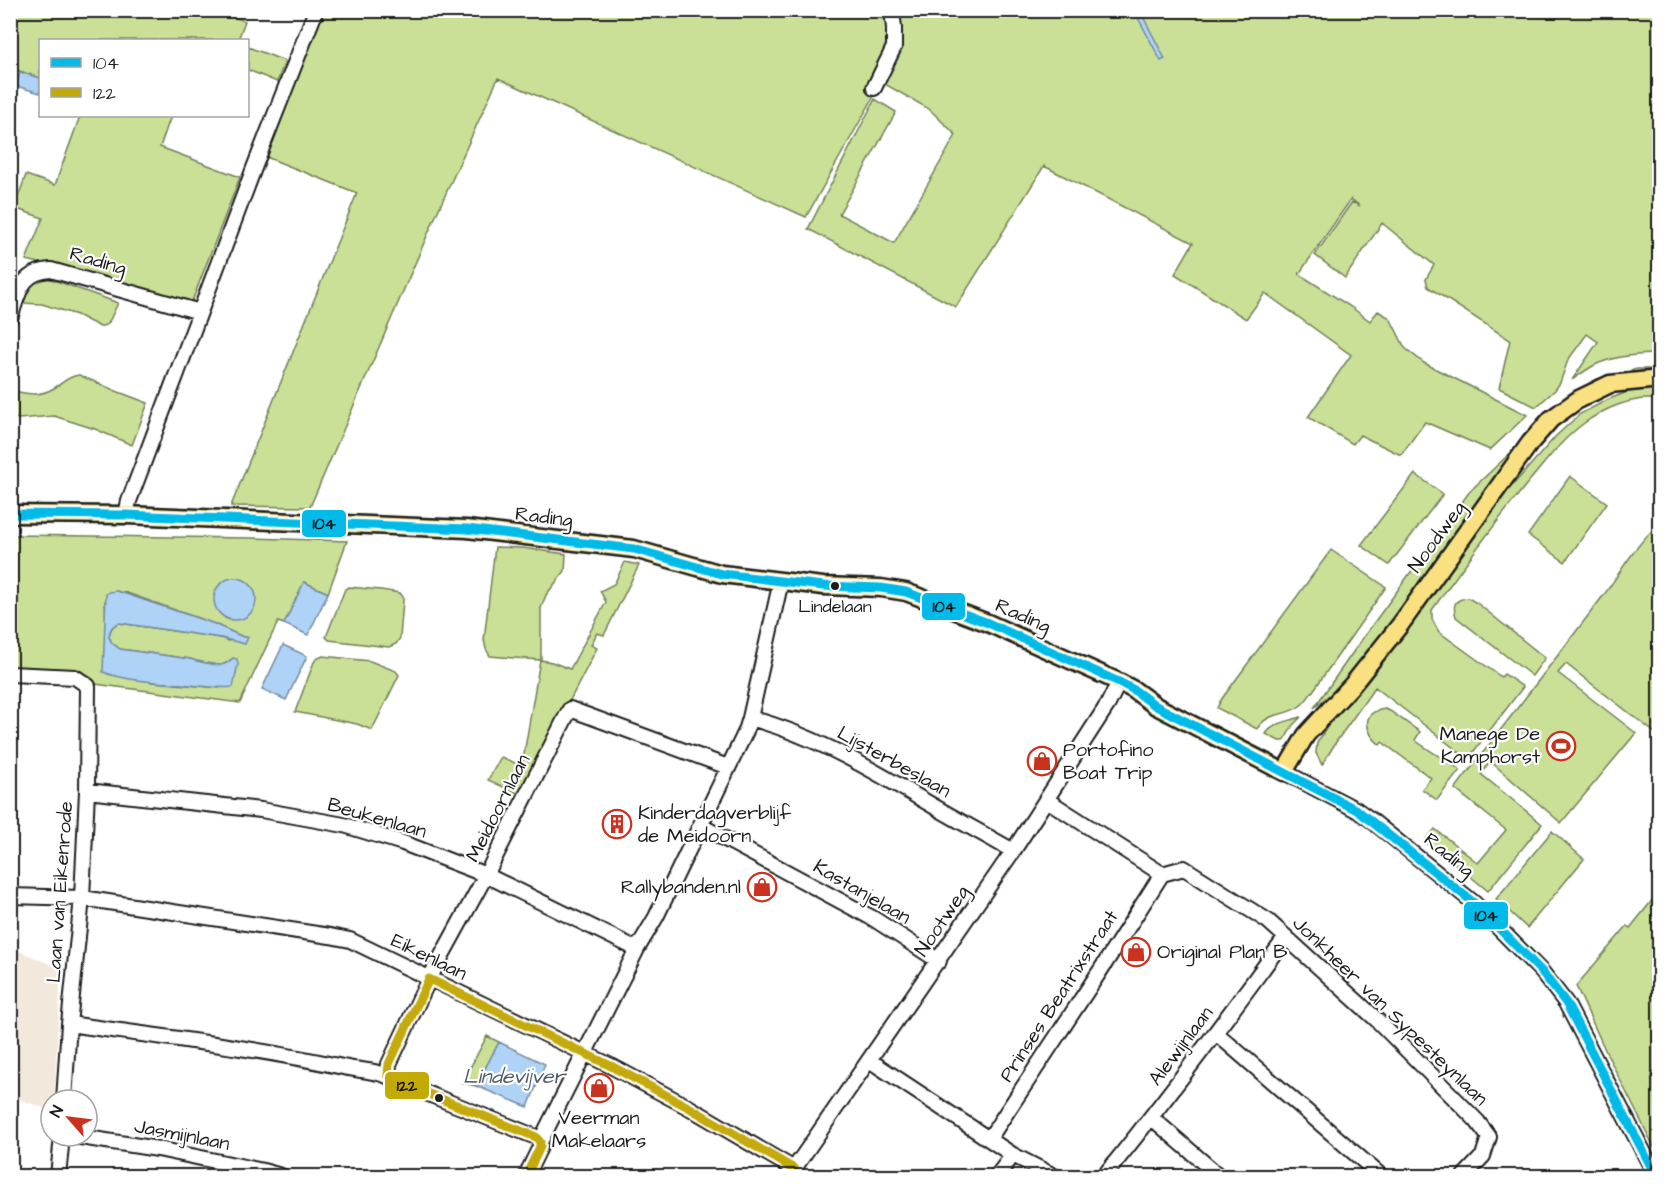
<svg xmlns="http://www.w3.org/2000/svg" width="1670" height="1187" viewBox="0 0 1670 1187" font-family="'Architects Daughter',sans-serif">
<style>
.built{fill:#f3e8dc}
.green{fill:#c9e096;stroke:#727e59;stroke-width:1.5;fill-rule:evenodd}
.water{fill:#aed3f7;stroke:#748a9f;stroke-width:1.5}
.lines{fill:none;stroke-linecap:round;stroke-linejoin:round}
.stream{stroke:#748a9f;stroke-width:4}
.minor-casing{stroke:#1c1c1c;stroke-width:18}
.major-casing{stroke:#1c1c1c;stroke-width:21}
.minor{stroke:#fff;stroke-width:14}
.major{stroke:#f9e181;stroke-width:16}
.bus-1-casing{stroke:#fff;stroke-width:14}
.bus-2-casing{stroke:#fff;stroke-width:14}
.bus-1{stroke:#03bae8;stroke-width:9}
.bus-2{stroke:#c4aa07;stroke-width:9}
.bus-dot{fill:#1c1c1c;stroke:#fff;stroke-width:2}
.labels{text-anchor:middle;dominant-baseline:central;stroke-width:4.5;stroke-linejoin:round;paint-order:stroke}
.bus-label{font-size:18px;fill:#1c1c1c;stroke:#fff}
.street-label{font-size:20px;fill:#1c1c1c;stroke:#fff}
.poi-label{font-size:20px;fill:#1c1c1c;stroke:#fff;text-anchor:start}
.water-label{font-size:21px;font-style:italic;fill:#4f5c69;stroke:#fff}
.line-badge{stroke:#fff;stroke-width:2}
.pale-badge-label{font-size:16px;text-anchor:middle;font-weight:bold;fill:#111}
</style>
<rect width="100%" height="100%" fill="#fff"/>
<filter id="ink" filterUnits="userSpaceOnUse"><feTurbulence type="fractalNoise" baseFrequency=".0167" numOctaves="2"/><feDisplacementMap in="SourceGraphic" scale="12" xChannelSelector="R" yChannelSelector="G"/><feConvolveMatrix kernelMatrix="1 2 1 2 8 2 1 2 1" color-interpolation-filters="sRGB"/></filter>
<g filter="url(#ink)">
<path class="built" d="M 10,947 L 61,969 L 54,1100 L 51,1100 L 51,1111 L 11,1096 Z"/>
<path class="green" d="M 222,10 L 228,15 L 245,21 L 238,40 L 40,40 L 40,78 L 11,68 L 11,11 Z
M 311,11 L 1659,11 L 1659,354 C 1638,354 1612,356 1593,366 C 1586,370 1579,375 1572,380 L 1598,342 L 1587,334 L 1568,360 L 1560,383 L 1555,390 L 1536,407 L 1499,388 L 1510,340 L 1428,287 L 1426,279 L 1434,265 L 1382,223 L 1345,278 L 1315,255 L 1352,202 L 1360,206 L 1351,199 L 1299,274 L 1351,307 L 1370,321 L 1378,311 L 1390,318 L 1405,348 L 1424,363 L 1527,415 L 1490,450 L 1425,422 L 1401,455 L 1360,435 L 1353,444 L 1308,417 L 1351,355 L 1265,293 L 1246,319 L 1175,274 L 1193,243 L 1044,166 L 956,307 L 808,229 L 875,99 L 896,112 L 839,214 L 894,243 L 956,135 L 929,109 L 883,83 L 886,75 L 806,217 L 498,78 L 433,222 L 310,507 L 231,506 L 357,193 L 261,155 Z
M 248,47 L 285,61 L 277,82 L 248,70 Z
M 80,116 L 171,116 L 160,147 L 240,177 L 186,317 L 44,264 L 26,260 L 43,218 L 14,208 L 26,175 L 55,185 Z
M 40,275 L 118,303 L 108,324 L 100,327 L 77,315 L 42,304 L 21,303 L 26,287 Z
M 1637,369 L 1659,369 L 1659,373 L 1567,397 L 1597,379 Z
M 79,375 L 116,391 L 148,403 L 132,445 L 95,429 L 54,416 L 18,419 L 11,416 L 11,390 C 25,394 40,397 54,388 C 63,383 68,376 79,375 Z
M 1651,388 L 1659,390 L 1659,400 C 1634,395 1603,409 1583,424 C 1560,441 1544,464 1526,485 C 1493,526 1462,568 1432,610 L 1432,619 L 1439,632 L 1497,674 L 1501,677 L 1504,674 L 1523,687 L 1468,759 L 1375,687 L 1336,742 L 1322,765 L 1316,753 L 1317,743 L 1334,716 L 1350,702 L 1364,686 L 1411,626 L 1506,493 L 1556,436 L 1580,414 L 1609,399 L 1630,391 Z
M 1525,439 L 1426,578 L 1354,671 L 1342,684 L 1314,708 L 1365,635 L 1470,491 Z
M 1415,474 L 1443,494 L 1389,565 L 1361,545 Z
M 1570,476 L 1607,503 L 1565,562 L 1528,535 Z
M 1659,525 L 1659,736 L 1566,664 L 1558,673 L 1636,733 L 1561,823 L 1490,761 L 1481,774 L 1542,824 L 1488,891 L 1453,862 L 1426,843 L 1426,839 L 1435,829 L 1478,863 L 1506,830 L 1455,789 C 1504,725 1554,661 1603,596 C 1618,576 1639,539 1659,525 Z
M 10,535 L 251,538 L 347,541 L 328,593 L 304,582 L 284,624 L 278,622 L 240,703 L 95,684 C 88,675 82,671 71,669 L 11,668 ZM 220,585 L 230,620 L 225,618 L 214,594 ZM 124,592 L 212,623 L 243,637 L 247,637 L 228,641 L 221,638 L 119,623 C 112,625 110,630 109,637 L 112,643 L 120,649 L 190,659 C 195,661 215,665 220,665 C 225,665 229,661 233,658 L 219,688 L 153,682 L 108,674 L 105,601 Z
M 495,547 L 522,548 L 566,554 L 565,571 L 546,595 L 541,608 L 541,660 L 552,662 L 570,669 L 606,602 L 600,591 L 614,584 L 625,562 L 639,565 L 604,635 L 597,633 L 591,645 L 597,648 L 521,795 L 488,780 L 501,757 L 522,766 L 540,660 L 490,656 L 486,649 L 484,640 Z
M 1331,550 L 1386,587 L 1313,691 C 1309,696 1305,703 1300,706 C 1285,717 1268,711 1257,729 L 1217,708 L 1221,700 Z
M 349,587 L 381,590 L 400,593 L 403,597 L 403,601 L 400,638 L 396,644 L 389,647 L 329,640 L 326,637 L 345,589 Z
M 1468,598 L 1477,603 L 1545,658 L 1532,676 L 1456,617 C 1452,604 1455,599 1468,598 Z
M 323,656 L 370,661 L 396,671 L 399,675 L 372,730 L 357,724 L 295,712 L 314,662 L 316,659 Z
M 1385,709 L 1390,711 L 1420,732 L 1415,740 C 1429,751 1445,759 1460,770 L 1437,800 L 1422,789 L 1431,778 L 1382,742 L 1380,745 C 1366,733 1359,712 1385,709 Z
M 1301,717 L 1293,725 L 1284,741 L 1279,741 L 1266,734 C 1273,723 1289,721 1301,717 Z
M 1552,831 L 1584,859 L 1527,928 L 1496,899 Z
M 1659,892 L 1659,1157 L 1607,1054 L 1576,986 L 1627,926 L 1630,928 Z
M 487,1036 L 499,1042 L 476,1086 L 462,1083 Z"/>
<path class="water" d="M 1137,11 L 1140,11 L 1165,59 L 1161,61 L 1135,12 Z
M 20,72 L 40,78 L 40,93 L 16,86 Z
M214 599a21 21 0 1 1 42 0a21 21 0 1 1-42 0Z
M 304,582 L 328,593 L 308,635 L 284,624 Z
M 117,591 L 212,623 L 243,637 L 248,637 L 245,644 L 221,638 L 120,623 C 112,625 110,629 109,637 L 112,643 L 120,649 L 190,659 C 195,661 215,665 220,665 C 225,665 230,661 233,658 L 237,659 L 238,664 L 233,687 C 216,689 199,686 182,684 C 156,682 127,681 103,672 L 106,594 L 109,592 Z
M 283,645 L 307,656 L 286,700 L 262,689 Z
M 499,1042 L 545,1064 L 528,1107 L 476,1086 Z"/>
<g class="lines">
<path class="stream" d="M 10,1168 L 12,1168"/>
<g class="minor-casing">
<path id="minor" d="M 874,88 L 894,47 L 894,28 L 892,10
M 10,318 C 19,293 20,272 51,270 L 200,312 L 254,168 L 316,10
M 126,515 L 129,501 L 200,312
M 10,674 L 75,677 L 88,686 L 87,791 L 82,898 L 69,1024 L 64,1100
M 750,718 C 809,734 861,763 913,794 C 946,814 980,832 1013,851
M 1284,772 L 1357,810 L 1371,820 L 1474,903 L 1542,972 L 1566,1003 L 1656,1176
M 87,791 L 261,810 L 344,825 L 403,843 L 486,875 L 637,949
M 1047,800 L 1162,874 L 1184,868 L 1268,921 L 1375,1018 L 1477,1121 L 1489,1137 L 1483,1156 L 1464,1176
M 701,826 L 874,919 L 939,961
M 10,896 L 82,898 L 330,936 L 350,940 L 611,1066 L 690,1108 L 794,1169
M 69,1024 C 160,1037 253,1047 343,1067 C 360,1071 382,1070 396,1081 L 536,1137 L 540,1142
M 1216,1033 L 1381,1176
M 869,1060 L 1013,1155 L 1054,1176
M 388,1075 L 389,1064 L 429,979 L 486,875 L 570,709 L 728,767
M 1152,1118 L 1219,1176
M 74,1136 L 158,1149 L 263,1171 L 281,1176
M 989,1139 L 1100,971 L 1162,874
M 58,1176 L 62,1136
M 526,1176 L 540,1147 L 540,1142 L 637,949 L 656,917 L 746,731 L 750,718 L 781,581
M 789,1176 L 1013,851 L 1108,704 L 1119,682
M 997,1176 L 1013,1155
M 1104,1176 C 1167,1099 1227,1018 1286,937"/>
</g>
<g class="major-casing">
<path id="major" d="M 10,514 L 126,515 L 467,529 L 634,549 L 722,574 L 823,586 L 881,588 L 906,592 L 988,623 L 1119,682 L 1134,690 L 1156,706 L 1284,772 L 1306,735 L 1353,684 L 1400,625 L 1530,443 L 1551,419 L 1579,399 L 1610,384 L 1660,379"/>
</g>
<use href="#minor" class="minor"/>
<use href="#major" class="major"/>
<g class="bus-1-casing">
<path id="bus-1" d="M 10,514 L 126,515 L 467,529 L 634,549 L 722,574 L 823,586 L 881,588 L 906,592 L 988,623 L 1119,682 L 1134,690 L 1156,706 L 1357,810 L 1474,903 L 1542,972 L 1566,1003 L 1656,1176"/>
</g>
<g class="bus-2-casing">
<path id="bus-2" d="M 526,1176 L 540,1147 L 540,1142 L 536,1137 L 396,1081 L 388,1075 L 389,1064 L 429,979 L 611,1066 L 690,1108 L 794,1169 L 789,1176"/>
</g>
<use href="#bus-1" class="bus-1"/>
<use href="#bus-2" class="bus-2"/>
</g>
</g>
<defs>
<g id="stadium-ring" transform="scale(1.5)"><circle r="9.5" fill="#fff" stroke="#c8321e" stroke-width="1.5"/><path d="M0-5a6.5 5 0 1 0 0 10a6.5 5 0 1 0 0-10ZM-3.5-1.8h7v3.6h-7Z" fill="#c8321e"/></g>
<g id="shop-ring" transform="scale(1.5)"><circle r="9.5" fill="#fff" stroke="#c8321e" stroke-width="1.5"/><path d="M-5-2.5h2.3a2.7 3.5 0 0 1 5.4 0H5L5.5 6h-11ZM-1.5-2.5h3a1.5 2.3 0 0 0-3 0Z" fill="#c8321e"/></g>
<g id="building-ring" transform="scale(1.5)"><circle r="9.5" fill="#fff" stroke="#c8321e" stroke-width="1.5"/><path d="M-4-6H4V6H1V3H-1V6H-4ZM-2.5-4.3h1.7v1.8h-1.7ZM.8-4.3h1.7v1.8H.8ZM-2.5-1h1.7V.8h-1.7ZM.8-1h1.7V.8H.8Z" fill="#c8321e"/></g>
</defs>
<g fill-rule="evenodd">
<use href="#stadium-ring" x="1561" y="746"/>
<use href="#shop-ring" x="1042" y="761"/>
<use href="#building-ring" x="617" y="824"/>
<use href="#shop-ring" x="762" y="887"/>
<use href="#shop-ring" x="1136" y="952"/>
<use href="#shop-ring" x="599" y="1088"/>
</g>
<g class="bus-dot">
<circle cx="835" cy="586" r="5"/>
<circle cx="439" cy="1098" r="5"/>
</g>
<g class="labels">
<g class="bus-label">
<text x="835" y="606">Lindelaan</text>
</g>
<g class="street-label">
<text transform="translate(98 261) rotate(16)">Rading</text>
<text transform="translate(544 517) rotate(7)">Rading</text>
<text transform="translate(1437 537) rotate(-54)">Noodweg</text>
<text transform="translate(1023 616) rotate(24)">Rading</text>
<text transform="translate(894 762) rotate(29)">Lijsterbeslaan</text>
<text transform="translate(498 808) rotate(-63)">Meidoornlaan</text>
<text transform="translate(377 818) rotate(16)">Beukenlaan</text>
<text transform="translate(1449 855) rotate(39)">Rading</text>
<text transform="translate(60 892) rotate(-86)">Laan van Eikenrode</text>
<text transform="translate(862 892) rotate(30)">Kastanjelaan</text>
<text transform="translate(942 921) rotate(-56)">Nootweg</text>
<text transform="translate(429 957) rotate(26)">Eikenlaan</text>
<text transform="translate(1059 996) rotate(-57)">Prinses Beatrixstraat</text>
<text transform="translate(1390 1011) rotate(44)">Jonkheer van Sypesteynlaan</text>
<text transform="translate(1181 1046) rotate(-53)">Alewijnlaan</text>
<text transform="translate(182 1135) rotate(11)">Jasmijnlaan</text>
</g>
<g class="poi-label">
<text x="1540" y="734" text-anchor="end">Manege De<tspan x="1540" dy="23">Kamphorst</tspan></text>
<text x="1063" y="750">Portofino<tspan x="1063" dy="23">Boat Trip</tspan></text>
<text x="638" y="813">Kinderdagverblijf<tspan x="638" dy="23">de Meidoorn</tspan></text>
<text x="741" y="887" text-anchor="end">Rallybanden.nl</text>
<text x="1157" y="952">Original Plan B</text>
<text x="599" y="1118" text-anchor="middle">Veerman<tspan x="599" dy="23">Makelaars</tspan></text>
</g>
<g class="water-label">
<text x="514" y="1076">Lindevijver</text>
</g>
</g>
<g class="line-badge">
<rect x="301" y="509" width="46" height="29" rx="6" fill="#03bae8"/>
<rect x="921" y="592" width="45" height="29" rx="6" fill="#03bae8"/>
<rect x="1463" y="901" width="46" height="29" rx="6" fill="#03bae8"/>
<rect x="384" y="1071" width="46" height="29" rx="6" fill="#c4aa07"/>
</g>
<g class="pale-badge-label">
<text x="324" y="529">104</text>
<text x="944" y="612">104</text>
<text x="1486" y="921">104</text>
<text x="407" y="1091">122</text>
</g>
<rect width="1670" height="1187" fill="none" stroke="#fff" stroke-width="36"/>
<rect x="18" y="18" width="1634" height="1151" fill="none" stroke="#1c1c1c" stroke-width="2" filter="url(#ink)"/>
<rect x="39" y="39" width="210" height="78" fill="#ffffff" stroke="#a4a4a4" stroke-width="1.5"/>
<rect x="51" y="58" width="30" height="9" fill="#03bae8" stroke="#a4a4a4" stroke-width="1.5"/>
<text x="93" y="69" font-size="18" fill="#1c1c1c">104</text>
<rect x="51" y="88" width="30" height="9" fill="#c4aa07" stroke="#a4a4a4" stroke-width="1.5"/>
<text x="93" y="99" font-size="18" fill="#1c1c1c">122</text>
<g transform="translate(69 1118) rotate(298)"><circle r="28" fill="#ffffff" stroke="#a4a4a4" stroke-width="1.5"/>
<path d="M0-4.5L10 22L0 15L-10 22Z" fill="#c8321e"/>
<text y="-9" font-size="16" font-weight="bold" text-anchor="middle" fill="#1c1c1c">N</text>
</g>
</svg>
